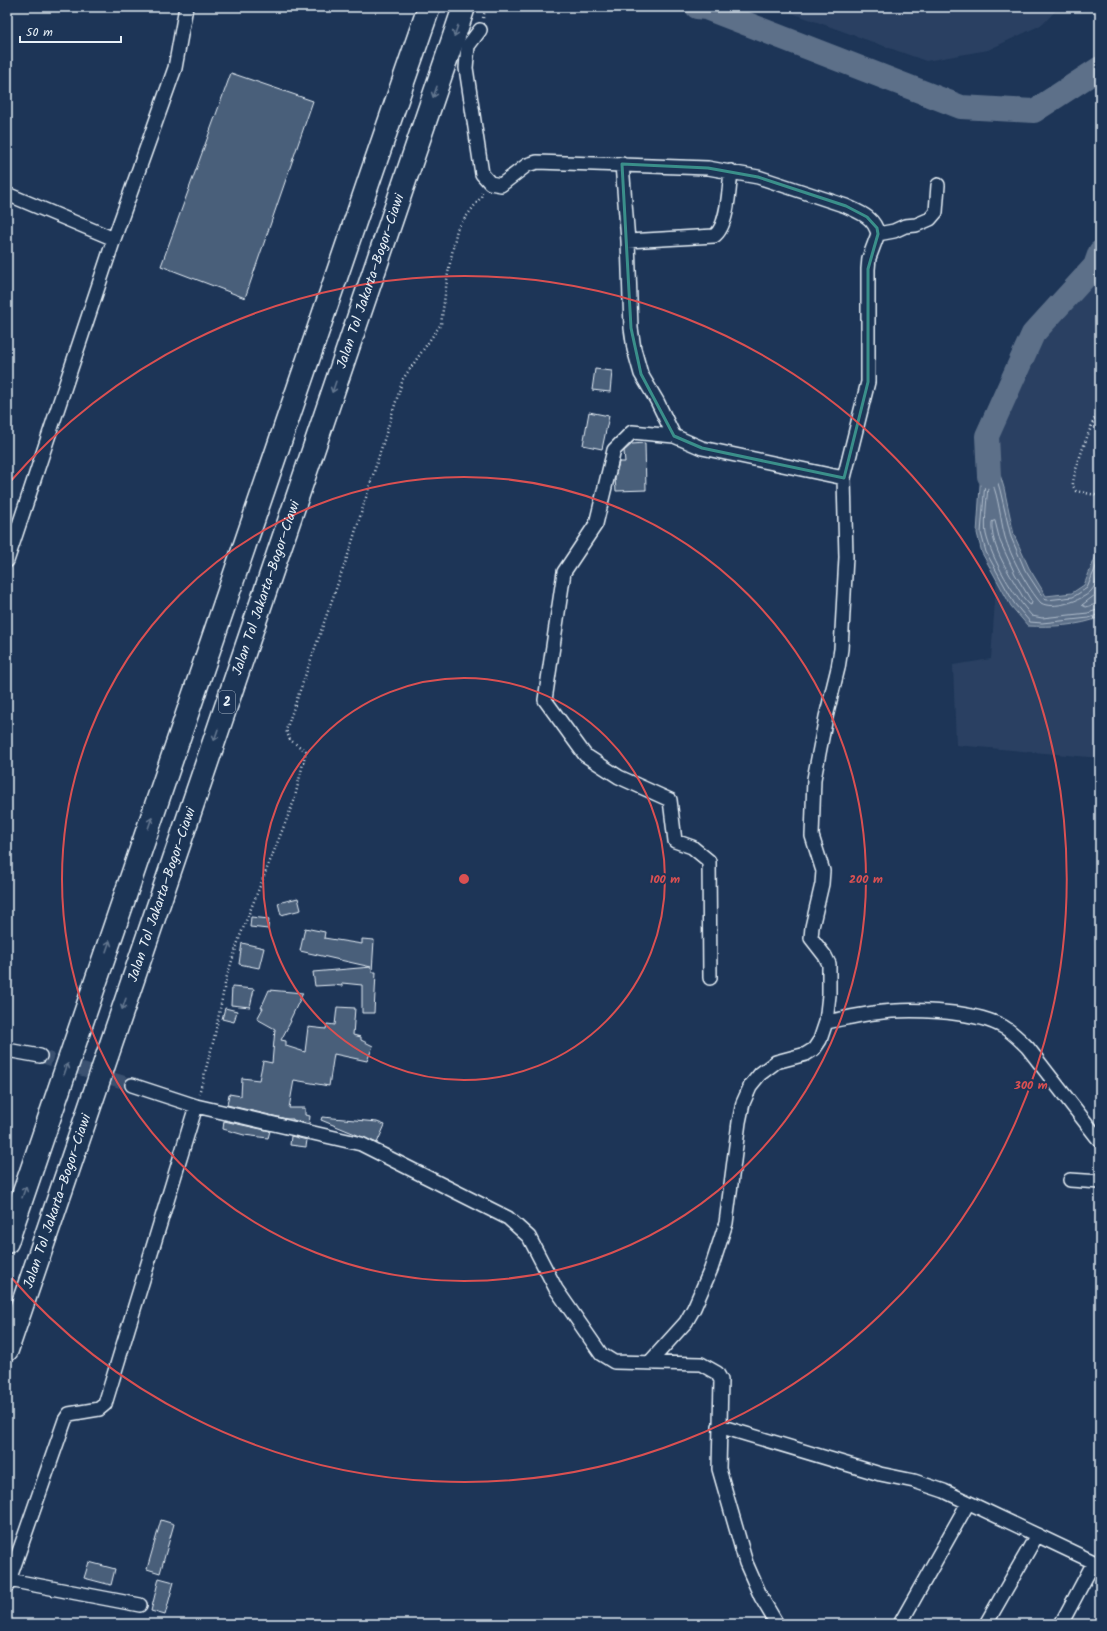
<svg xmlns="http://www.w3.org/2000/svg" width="1107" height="1631" viewBox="0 0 1107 1631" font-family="Kalam,sans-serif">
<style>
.built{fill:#2a4162}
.water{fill:#5d7089;stroke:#95a4b5}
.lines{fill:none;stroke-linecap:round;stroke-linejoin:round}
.shore{stroke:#b0bdcc;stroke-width:1}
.river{stroke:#5d7089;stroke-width:24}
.building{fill:#495e7a;stroke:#e8f1f8}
.street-tunnel{stroke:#3b516f;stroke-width:13;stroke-dasharray:13 6;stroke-linecap:butt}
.street-casing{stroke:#e8f1f8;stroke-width:16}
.highway-casing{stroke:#e8f1f8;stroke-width:25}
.path{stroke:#e8f1f8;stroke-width:2.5;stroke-dasharray:1 3;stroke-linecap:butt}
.street{stroke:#1d3557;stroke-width:13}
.highway{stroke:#1d3557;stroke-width:22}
.oneway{stroke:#64778f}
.marked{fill:none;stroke:#3a8f8a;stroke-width:3;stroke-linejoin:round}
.ring{fill:none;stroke:#da5052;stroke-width:2}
.labels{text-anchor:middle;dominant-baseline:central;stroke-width:4;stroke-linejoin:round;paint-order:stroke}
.shield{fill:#1d3557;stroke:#abb9c8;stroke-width:1}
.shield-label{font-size:13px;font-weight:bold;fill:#e8f1f8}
.street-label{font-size:14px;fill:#e8f1f8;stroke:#1d3557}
.centre{fill:#da5052;stroke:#1d3557;stroke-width:2}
.ring-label{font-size:12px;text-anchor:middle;font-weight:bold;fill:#da5052;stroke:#1d3557;stroke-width:4;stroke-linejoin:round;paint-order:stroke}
</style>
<rect width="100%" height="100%" fill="#1d3557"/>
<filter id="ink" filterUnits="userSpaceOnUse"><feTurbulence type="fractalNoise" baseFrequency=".025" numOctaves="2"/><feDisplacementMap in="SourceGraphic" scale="8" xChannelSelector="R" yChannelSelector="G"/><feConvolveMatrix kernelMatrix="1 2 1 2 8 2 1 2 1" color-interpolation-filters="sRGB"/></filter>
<g filter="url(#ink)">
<path class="built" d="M 775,7 L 1059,7 L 1043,24 L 988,50 L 926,61 Z
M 1100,249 L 1100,758 L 956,745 L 953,665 L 991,659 L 1001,513 L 997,436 L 1029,348 Z"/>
<path class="water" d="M 987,443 L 991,444 L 1004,488 L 1014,535 L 1029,568 L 1046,596 L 1072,593 L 1084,585 L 1098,551 L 1100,537 L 1100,617 C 1081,626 1049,627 1028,626 L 1011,606 L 982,553 L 977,533 L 982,455 Z"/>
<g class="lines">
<path class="shore" d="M 995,521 L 1000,541 L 1015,574 L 1032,602 L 1031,605 L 1029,604 L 1023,597 C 1011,576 990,547 992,522 Z
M 1100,557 L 1087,588 L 1073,597 L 1047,600 L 1044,599 L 1025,570 L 1011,537 L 1000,490 L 990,456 L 987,456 L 981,533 L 986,552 L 1014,603 L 1030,622 L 1042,623 L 1089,618 L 1100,614
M 1100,570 C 1097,576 1096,586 1091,591 C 1082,601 1052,610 1041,603 C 1028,589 1010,555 1005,537 C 1000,518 999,499 992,482 L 989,482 C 987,493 984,523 986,534 C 992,560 1014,596 1032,616 L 1042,618 L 1088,613 L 1100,609
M 1100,586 L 1095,595 L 1082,605 L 1086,607 L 1100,603"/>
<path class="river" d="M 697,7 L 706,8 L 961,107 L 1034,111 L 1100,68
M 989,476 L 987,436 L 1033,334 L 1095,266 L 1100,252"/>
</g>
<path class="building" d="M 231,73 L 313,101 L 245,298 L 161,266 Z
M 595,369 L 612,371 L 610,392 L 592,390 Z
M 589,412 L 609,416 L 602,449 L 583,445 Z
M 645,443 L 646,490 L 616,491 L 615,478 L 619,462 L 625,462 L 624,451 L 632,444 Z
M 298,898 L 301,910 L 281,915 L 278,903 Z
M 251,917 L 269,919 L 268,929 L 250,927 Z
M 305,928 L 325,932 L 324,938 L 362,944 L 362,939 L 374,940 L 372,972 L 376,972 L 374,1013 L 362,1013 L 362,985 L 342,983 L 342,986 L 333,985 L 315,986 L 313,972 L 371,967 L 300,951 Z
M 242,943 L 264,948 L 259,968 L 239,964 Z
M 232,987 L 254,989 L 250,1007 L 231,1005 Z
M 269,990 L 303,993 L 290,1020 L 291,1021 L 281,1040 L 286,1041 L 286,1046 L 305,1052 L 308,1027 L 326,1029 L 327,1024 L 335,1025 L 337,1007 L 355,1008 L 353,1035 L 361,1037 L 361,1040 L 373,1046 L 367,1061 L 334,1054 L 329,1086 L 294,1080 L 289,1108 L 305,1108 L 305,1115 L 310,1116 L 309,1124 L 293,1120 L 293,1119 L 287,1119 L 227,1105 L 229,1094 L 241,1096 L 242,1078 L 259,1080 L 263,1061 L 272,1063 L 275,1029 L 257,1019 L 263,1008 L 261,1008 Z
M 225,1008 L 237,1011 L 234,1022 L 222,1019 Z
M 322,1117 L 377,1122 L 385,1125 L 377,1143 L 321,1120 Z
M 224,1121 L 270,1131 L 268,1138 L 244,1135 L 223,1129 Z
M 291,1136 L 307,1140 L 306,1147 L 290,1145 Z
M 161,1520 L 174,1524 L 160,1573 L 147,1569 Z
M 89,1562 L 115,1569 L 111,1585 L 84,1578 Z
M 159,1578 L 174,1582 L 165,1615 L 151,1611 Z"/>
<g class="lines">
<path class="street-tunnel" d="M 40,1056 L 132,1085"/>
<g class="street-casing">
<path id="street" d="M 480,30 L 468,46 L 466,68 L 482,174 L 490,183 L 501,185 L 527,165 L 537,162 L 708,168 L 758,177 L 846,206 C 861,213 874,217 878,234 L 869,258 L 868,269 L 868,382 L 844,478 L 846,557 L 841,649 L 838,668 L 826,717 L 814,779 L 812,836 L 823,871 L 822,884 L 812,927 L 811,938 L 825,956 L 829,964 L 829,995 L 826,1022 L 820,1040 L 814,1049 L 806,1054 L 776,1062 L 760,1074 L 751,1085 L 743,1103 L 739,1122 L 726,1223 L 711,1269 L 694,1308 L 686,1322 L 649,1363
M 622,164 L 628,241 L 631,328 L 634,349 L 641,374 L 657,401 L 674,436
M 7,194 L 114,239
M 878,234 L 894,231 L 905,226 L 916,225 L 930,219 L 936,212 L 938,185
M 628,241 L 714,236 C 728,227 729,188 731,171
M 7,561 L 114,239 L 175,68 L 186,7
M 710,978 L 709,861 L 692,847 L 675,841 L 670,800 L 619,777 L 585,755 L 545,700 L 564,572 L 596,524 L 614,450 L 632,432 L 674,436 L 702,448 L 844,478
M 826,1022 C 842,1019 858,1015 874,1013 C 907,1008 970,1010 1000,1025 C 1011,1030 1020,1040 1028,1048 L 1100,1141
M 7,1050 L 40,1056
M 132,1085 L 196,1106 L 361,1144 L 508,1218 L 529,1237 L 556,1289 L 601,1354 L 614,1362 L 701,1364 L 717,1373 L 721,1380 L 719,1469 L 746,1563 L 761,1597 L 777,1624
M 1070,1180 L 1100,1182
M 719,1426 L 880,1474 L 914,1481 L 944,1491 L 1100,1565
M 9,1580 L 140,1605
M 7,1586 L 65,1420 L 69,1414 L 99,1409 L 105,1404 L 196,1106
M 900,1624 L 968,1503
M 986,1624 L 1037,1535
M 1061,1624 L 1094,1562"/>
</g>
<g class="highway-casing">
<g id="highway">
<path d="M 7,1242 L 373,169 L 429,7"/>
<path id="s1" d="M 7,1350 L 464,7"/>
</g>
</g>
<path class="path" d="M 483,18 L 486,7
M 1100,408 C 1094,416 1071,477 1073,486 C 1073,486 1076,491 1076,491 L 1100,496
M 199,1094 L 214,1039 L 226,979 L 240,936 L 294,801 L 306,751 L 290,740 L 286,730 L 349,552 L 403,379 L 441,324 L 448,273 L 457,229 L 481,197 L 482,192"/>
<use href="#street" class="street"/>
<use href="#highway" class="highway"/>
</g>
<defs><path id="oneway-shaft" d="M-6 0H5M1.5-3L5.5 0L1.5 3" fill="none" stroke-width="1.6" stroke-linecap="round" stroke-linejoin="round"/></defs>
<g class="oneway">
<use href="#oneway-shaft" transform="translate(456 31) rotate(109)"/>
<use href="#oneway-shaft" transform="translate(435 92) rotate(109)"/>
<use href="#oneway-shaft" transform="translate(334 387) rotate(109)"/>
<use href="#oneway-shaft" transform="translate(216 735) rotate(109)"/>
<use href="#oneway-shaft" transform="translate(150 823) rotate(-71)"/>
<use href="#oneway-shaft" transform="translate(108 946) rotate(-71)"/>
<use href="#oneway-shaft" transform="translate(124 1004) rotate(109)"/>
<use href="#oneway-shaft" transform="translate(66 1069) rotate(-71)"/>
<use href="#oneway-shaft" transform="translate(24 1192) rotate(-71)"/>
</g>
</g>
<path class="marked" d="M 622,164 L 708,168 L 758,177 L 846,206 L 867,217 L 877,228 L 878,234 L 868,269 L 868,382 L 844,478 L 702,448 L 674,436 L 641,374 L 631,328 Z"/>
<g class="ring">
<circle cx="464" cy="879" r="201"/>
<circle cx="464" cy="879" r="402"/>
<path d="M9 483A603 603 0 1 1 9 1275"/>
</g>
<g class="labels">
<rect class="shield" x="219" y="691" width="16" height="22" rx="3"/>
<g class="shield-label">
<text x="227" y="702">2</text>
</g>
<g class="street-label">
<text stroke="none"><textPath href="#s1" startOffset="1129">Jalan Tol Jakarta–Bogor–Ciawi</textPath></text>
<text stroke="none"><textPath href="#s1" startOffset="805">Jalan Tol Jakarta–Bogor–Ciawi</textPath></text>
<text stroke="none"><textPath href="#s1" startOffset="481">Jalan Tol Jakarta–Bogor–Ciawi</textPath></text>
<text stroke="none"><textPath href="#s1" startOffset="157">Jalan Tol Jakarta–Bogor–Ciawi</textPath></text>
</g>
</g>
<circle cx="464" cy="879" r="6" class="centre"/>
<g class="ring-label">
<text x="665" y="883">100 m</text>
<text x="866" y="883">200 m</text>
<text x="1031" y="1089">300 m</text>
</g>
<rect width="1107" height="1631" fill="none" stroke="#1d3557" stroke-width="24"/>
<rect x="12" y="12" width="1083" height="1607" fill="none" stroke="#e8f1f8" stroke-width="1.5" filter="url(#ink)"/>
<path d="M20 36v6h101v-6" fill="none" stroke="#e8f1f8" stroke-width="2"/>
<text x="26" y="36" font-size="12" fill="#e8f1f8" stroke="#1d3557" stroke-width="3" paint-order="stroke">50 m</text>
</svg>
